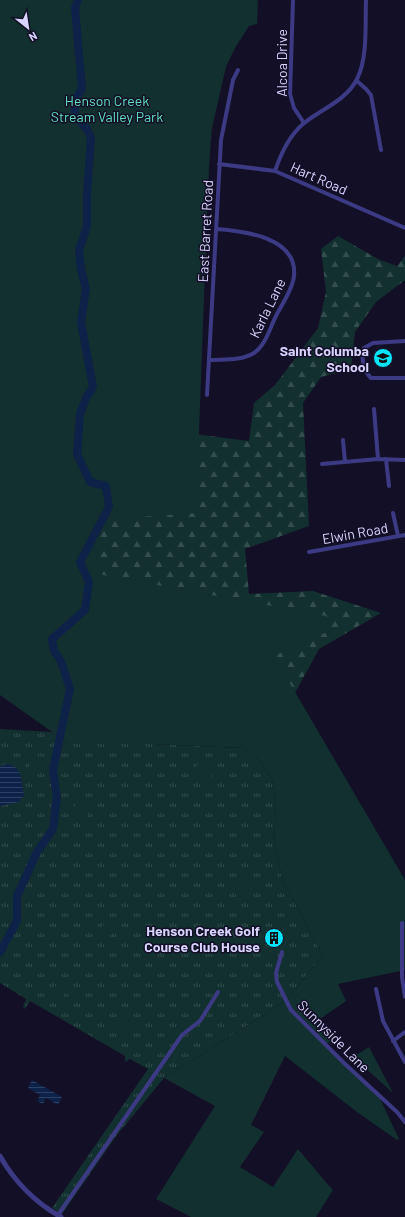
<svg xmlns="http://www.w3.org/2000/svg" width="405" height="1217" viewBox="0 0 405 1217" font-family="Barlow,sans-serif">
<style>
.grass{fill:url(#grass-tufts)}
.forest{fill:url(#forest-firs)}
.green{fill:#12302f}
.water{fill:url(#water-rules)}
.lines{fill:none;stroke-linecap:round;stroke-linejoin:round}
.river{stroke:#0c2248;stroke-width:8}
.minor{stroke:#3d3a85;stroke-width:4}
.tertiary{stroke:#3d3a85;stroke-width:5}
.labels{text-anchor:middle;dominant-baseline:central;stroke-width:3;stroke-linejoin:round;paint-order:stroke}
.street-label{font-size:14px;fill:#d9d4ff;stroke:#130f26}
.park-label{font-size:14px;fill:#5fe0c0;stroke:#130f26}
.poi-label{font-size:14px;font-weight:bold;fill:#d9d4ff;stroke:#130f26;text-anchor:end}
</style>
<defs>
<pattern id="grass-tufts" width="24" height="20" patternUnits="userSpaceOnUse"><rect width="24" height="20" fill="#12302f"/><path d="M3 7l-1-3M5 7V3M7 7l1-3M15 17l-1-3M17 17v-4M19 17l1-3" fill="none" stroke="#344d4e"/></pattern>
<pattern id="forest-firs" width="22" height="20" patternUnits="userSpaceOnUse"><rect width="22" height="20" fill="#12302f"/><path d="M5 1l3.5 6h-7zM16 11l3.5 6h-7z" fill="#344d4e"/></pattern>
<pattern id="water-rules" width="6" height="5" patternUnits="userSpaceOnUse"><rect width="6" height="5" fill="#0c2248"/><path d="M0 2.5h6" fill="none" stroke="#2f4163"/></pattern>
</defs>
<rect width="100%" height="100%" fill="#130f26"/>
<path class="grass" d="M 0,729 L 52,732 L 69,744 L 151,744 L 244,748 L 259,760 L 272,779 L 276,805 L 274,840 L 282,879 L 323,955 L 286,1001 L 164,1078 L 117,1135 L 62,1214 L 52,1208 L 148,1069 L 130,1059 L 125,1062 L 125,1056 L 30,1001 L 25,1009 L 23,1007 L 26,999 L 0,983 Z"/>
<path class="forest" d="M 0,0 L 216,71 L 203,249 L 194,434 L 249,441 L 254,403 L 275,385 L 318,328 L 326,292 L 321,249 L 338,236 L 378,259 L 397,266 L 405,256 L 405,280 L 376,302 L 355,332 L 351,369 L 321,377 L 303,403 L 309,526 L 245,549 L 249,594 L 313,591 L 381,613 L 319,649 L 290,702 L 0,690 Z"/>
<path class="green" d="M 0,0 L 258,0 L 257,24 L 249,26 L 235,48 L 226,67 L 210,137 L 196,513 L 95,520 L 97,574 L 326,616 L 329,631 L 274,656 L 405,880 L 405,970 L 338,984 L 346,1001 L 317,1021 L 333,1038 L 327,1044 L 377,1092 L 399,1139 L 397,1140 L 357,1112 L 285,1056 L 251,1125 L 264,1132 L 240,1167 L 273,1187 L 298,1149 L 329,1186 L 333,1190 L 316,1217 L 191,1217 L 156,1199 L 215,1106 L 164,1078 L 286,1001 L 323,955 L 282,879 L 274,840 L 276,805 L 272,779 L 259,760 L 244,748 L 151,744 L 69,744 L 0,695 Z
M 39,756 L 44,758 L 47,762 L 45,768 L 35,774 L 30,769 L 29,762 Z
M195 771a9 9 0 1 1 18 0a9 9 0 1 1-18 0Z
M 83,801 L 87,804 L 88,816 L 84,821 L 79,822 L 74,818 L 73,808 L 78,802 Z
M 240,881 L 248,881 L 252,886 C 249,892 243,898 236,896 L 235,886 Z
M 110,918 L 116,918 L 119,924 L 114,933 L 108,936 L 104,933 L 101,928 Z
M 144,934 L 148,934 L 151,936 L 152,951 L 148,955 L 143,956 L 137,952 L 136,945 Z
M 59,985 L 63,986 L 66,989 L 62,1001 L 60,1002 L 52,998 L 51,993 L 53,987 Z
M 119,1015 L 124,1015 L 128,1017 C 129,1027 131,1030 121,1035 L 118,1034 L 114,1027 L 116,1018 Z
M 369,1047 L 393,1093 L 353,1057 Z"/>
<path class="water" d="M 8,764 C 24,768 21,783 24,795 L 19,802 L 0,806 L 0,766 Z
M 32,1080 L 62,1097 L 58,1105 L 46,1098 L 43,1104 L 37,1101 L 40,1095 L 28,1088 Z"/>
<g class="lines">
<path class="river" d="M 0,952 L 17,921 L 17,896 L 37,852 L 53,829 L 57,798 L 53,770 L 70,689 L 61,661 L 54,651 L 52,639 L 85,610 L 89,582 L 80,562 L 109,507 L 106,486 L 90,482 L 77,454 L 80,414 L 86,398 L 93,387 L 81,322 L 86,289 L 81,269 L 79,250 L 87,226 L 87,193 L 91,138 L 87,129 L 75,116 L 75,101 L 82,88 L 75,8 L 78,0"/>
<path class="minor" d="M 293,0 L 290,94 L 294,108 L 304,123
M 357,81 L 366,89 L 371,95 L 381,150
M 219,164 L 275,171 L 405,228
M 275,171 C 281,153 289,136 303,124 C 321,109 346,101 357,79 C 368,58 365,23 366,0
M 405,341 L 373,343 L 364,348 C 361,358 363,370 371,378 L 405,378
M 209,360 C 224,359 241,361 254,353 C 266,345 270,327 277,314 C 283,303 293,288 294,276 C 298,237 243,231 217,229
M 207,395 L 221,140 L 233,80 L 238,70
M 374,409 L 378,459
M 343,440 L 345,462
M 386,459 L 389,486
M 322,464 L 378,459 L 405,460
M 393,513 L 398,536
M 309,552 L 405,535
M 402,923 L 402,977 L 405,997
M 282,952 L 276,973 L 277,982 L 291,1010 L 345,1064 L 397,1112 L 405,1122
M 376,989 L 383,1021 L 405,1062
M 393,1041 L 405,1032
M 58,1215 L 182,1035 L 200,1021 L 218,992"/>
<path class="tertiary" d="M 0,1156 C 14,1181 36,1203 61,1217"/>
</g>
<defs>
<g id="school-disc" transform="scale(1)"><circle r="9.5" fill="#00e5ff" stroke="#130f26"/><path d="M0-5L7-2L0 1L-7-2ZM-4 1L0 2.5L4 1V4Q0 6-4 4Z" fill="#111"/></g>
<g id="building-disc" transform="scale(1)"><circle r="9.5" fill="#00e5ff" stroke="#130f26"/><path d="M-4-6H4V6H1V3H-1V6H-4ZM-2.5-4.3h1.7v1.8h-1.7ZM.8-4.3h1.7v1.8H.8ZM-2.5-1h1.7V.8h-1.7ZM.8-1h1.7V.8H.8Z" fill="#111"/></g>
</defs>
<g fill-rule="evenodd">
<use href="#school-disc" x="383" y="358"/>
<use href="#building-disc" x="274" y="938"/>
</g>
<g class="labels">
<g class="street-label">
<text transform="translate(281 63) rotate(-90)">Alcoa Drive</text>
<text transform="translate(319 178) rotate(24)">Hart Road</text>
<text transform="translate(205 231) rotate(-87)">East Barret Road</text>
<text transform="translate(267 308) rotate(-64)">Karla Lane</text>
<text transform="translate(355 533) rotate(-10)">Elwin Road</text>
<text transform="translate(334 1036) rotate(45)">Sunnyside Lane</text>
</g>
<g class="park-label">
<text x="107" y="100">Henson Creek<tspan x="107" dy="16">Stream Valley Park</tspan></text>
</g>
<g class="poi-label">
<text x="369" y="350">Saint Columba<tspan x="369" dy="16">School</tspan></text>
<text x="260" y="930">Henson Creek Golf<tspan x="260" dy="16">Course Club House</tspan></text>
</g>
</g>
<g transform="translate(28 28) rotate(150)" stroke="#130f26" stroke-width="3" paint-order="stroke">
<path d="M0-3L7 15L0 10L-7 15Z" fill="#d9d4ff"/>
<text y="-6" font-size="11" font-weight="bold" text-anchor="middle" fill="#d9d4ff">N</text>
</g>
</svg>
